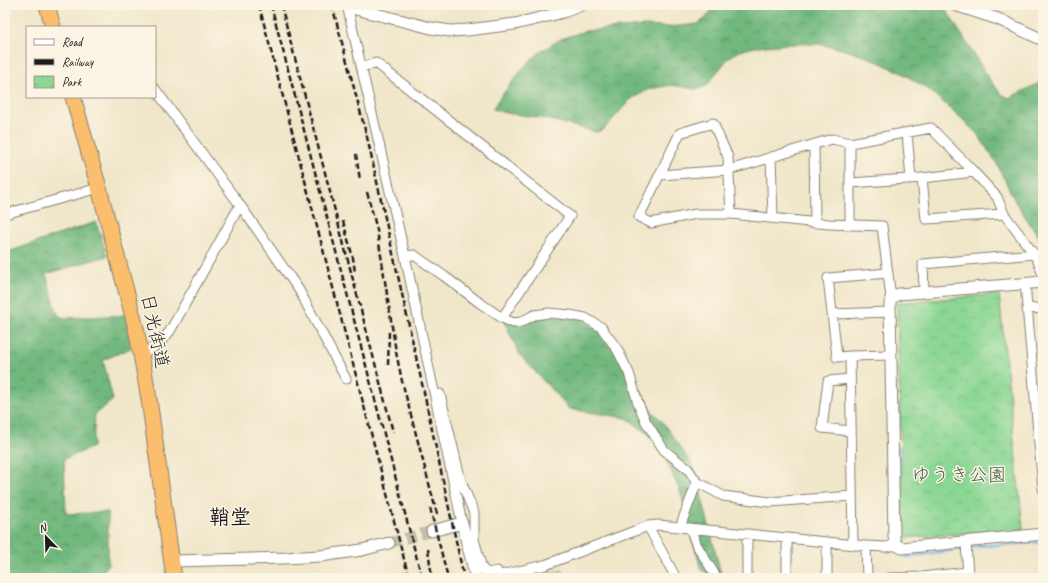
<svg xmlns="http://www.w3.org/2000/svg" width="1048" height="583" viewBox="0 0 1048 583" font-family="Caveat,'Klee One',sans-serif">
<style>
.industrial{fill:#cbc3b8}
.forest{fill:url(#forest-crowns);stroke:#466a4d}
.park{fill:url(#park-crowns);stroke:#547a58}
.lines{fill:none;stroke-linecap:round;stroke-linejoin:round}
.stream{stroke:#7cbbf0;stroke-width:2.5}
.tertiary-tunnel{stroke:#c6bea6;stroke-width:11;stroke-dasharray:11 5.5;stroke-linecap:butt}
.minor-casing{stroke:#868172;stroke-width:11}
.tertiary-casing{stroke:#868172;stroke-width:13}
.trunk-casing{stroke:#868172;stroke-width:17}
.minor{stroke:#fff;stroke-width:9}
.tertiary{stroke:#fff;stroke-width:11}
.trunk{stroke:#fabe6d;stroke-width:15}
.rail{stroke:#1c1c1c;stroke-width:2.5;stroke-dasharray:6 3;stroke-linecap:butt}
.labels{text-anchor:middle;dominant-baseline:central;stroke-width:3;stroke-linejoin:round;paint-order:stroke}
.street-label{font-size:19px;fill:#1c1c1c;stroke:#fcf5e5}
.park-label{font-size:19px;fill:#435d46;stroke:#fcf5e5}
.quarter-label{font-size:21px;font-weight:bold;fill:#1c1c1c;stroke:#fcf5e5}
</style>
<defs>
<pattern id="forest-crowns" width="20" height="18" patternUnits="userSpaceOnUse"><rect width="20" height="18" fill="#71b87e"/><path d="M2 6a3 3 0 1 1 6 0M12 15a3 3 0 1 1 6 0" fill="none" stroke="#5c9566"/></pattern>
<pattern id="park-crowns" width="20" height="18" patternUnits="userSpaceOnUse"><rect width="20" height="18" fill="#8cd794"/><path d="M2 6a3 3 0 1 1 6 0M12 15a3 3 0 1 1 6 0" fill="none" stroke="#78b87f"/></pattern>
</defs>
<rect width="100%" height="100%" fill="#fcf5e5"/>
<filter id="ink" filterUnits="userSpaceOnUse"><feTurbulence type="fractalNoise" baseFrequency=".025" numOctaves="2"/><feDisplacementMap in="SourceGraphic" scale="8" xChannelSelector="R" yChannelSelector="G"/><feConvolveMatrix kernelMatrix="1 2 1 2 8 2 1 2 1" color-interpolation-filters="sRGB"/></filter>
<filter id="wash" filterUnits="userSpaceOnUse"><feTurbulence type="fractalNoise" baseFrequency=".012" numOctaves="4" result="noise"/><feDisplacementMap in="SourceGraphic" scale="16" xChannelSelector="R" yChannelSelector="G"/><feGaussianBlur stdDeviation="0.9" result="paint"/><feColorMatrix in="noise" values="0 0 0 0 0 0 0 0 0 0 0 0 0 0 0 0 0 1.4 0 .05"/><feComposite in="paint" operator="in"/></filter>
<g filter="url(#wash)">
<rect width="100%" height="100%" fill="#f0e6c9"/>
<path class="industrial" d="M 563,569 L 567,578 L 517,578 Z"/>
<path class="forest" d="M 715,5 L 943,5 L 990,80 L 1001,94 L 1009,98 L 1043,81 L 1043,237 L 1041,240 L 1016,203 L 996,162 L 978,135 L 959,116 L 928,89 L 902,73 L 870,58 L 842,49 L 819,44 L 788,44 L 755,47 L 742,50 L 729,57 L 707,85 L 701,88 L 694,89 L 671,85 L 649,89 L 631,99 L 603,130 L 596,132 L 543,118 L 506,113 L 493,109 L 498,100 L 525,66 L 540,52 L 561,39 L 585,31 L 644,26 L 668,27 L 690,25 L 698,24 L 706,18 Z
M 96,222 L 107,256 L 46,274 L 56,310 L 59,316 L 65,318 L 126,315 L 131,348 L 103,360 L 113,400 L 95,414 L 93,447 L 64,459 L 66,514 L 108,512 L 108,566 L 96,578 L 5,578 L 5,253 Z
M 500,313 L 521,318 L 538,318 L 575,315 L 613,340 L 628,360 L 642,402 L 661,420 L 688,458 L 695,470 L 722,578 L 718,578 L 701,570 L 681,494 L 662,450 L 647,433 L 627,418 L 569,409 L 520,355 Z
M 405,573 L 406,578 L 371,578 Z"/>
<path class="park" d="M 999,294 L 1023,529 L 903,538 L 897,303 Z"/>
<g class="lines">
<path class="stream" d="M 898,448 L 900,534 L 903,544
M 905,551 L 906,557 L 980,546 L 1043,542"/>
</g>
</g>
<g filter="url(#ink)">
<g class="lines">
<path class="tertiary-tunnel" d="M 389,543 L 432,531"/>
<g class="minor-casing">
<path id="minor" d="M 347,5 L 405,256 L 462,523
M 362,67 L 376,63 L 570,216 L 502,318
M 155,89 L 240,205 L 299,290 L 346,379
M 907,133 L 911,179
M 814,145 L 815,223
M 771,157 L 773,218
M 660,175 L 729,170 L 832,139 L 850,143 L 931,128 L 972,170 L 997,197 L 1004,214 L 1034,254 L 1039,263 L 1043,276
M 922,178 L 974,172
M 850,183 L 922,178 L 926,219 L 1004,214
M 5,214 L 99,188
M 731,214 L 728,157 L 713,123 L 680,133 L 639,217 L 651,223 L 696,214 L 731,214 L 829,224 L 882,226 L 891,298
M 850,225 L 850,143
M 405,256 L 414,255 L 444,276 L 480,303 L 502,318 L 513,323 L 521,322 L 534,315 L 549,313 L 570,315 L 585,318 L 601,327 L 617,349 L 629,373 L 638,403 L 646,422 L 664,450 L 688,469 L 697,482 L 723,496 L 770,502 L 852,496
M 1025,283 L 1043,489
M 924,292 L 923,264 L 1034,254
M 1027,309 L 1043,308
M 832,314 L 890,312
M 141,354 C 155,348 161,342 170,331 L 240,205
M 850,356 L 891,355
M 850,379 L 828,381 L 822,428 L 851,431
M 440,394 L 461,481 L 474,513 L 474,539 L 482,569 L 488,573 L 497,571
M 648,526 L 676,578
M 680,527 L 697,482
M 690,528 L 696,544 L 717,578
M 747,534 L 747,578
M 787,538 L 787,578
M 827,542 L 827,578
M 966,542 L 968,577
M 853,544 L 850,356 L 837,357 L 828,278 L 888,273
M 866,546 L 867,578
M 488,578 L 545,565 L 648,526 L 659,525 L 866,546 L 886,547 L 896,545
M 889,578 L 921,577 L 968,572"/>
</g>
<g class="tertiary-casing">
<path id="tertiary" d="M 955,5 L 998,19 L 1043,40
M 348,7 L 431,28 L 450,31 L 468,30 L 515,24 L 540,18 L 563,12 L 581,5
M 1043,282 L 899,294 L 891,298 L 890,303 L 894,537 L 896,545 L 902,548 L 1043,534
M 432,531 L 462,523 L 476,578
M 172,561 L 285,558 L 320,556 L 362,550 L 389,543"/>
</g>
<g class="trunk-casing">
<path id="trunk" d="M 47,5 L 53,27
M 73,97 L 99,188 L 136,328 L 141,354 L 149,399 L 174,578"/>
</g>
<use href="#minor" class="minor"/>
<use href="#tertiary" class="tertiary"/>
<use href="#trunk" class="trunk"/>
<path class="rail" d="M 259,5 L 409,578
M 271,5 L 422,578
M 281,5 L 393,432
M 332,5 L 367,137 L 425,397 L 464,578
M 356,154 L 360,180
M 367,192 L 377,230 L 396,352 L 402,381 L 437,514
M 343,221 L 353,258 L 355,272
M 388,365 L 389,332
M 430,508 L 448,578
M 428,549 L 432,578"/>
</g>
</g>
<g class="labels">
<g class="street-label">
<text transform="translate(155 331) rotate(78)">日光街道</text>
</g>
<g class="park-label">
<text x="959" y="475">ゆうき公園</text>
</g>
<g class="quarter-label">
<text x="230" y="517">鞘堂</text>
</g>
</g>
<rect width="1048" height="583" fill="none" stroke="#fcf5e5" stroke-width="20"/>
<rect x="26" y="26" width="130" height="72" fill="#fcf5e5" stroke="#a29e95"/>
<rect x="34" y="39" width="20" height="6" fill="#ffffff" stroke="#a29e95"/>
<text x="62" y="46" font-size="12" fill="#1c1c1c">Road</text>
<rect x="34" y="59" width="20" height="6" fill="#1c1c1c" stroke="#a29e95"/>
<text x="62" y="66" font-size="12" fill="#1c1c1c">Railway</text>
<rect x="34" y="76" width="20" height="12" fill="url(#park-crowns)" stroke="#a29e95"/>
<text x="62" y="86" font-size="12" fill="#1c1c1c">Park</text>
<g transform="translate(46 537) rotate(337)" stroke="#fcf5e5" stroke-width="3" paint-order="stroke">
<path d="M0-3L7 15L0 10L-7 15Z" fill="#1c1c1c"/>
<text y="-6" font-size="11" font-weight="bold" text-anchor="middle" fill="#1c1c1c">N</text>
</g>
</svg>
